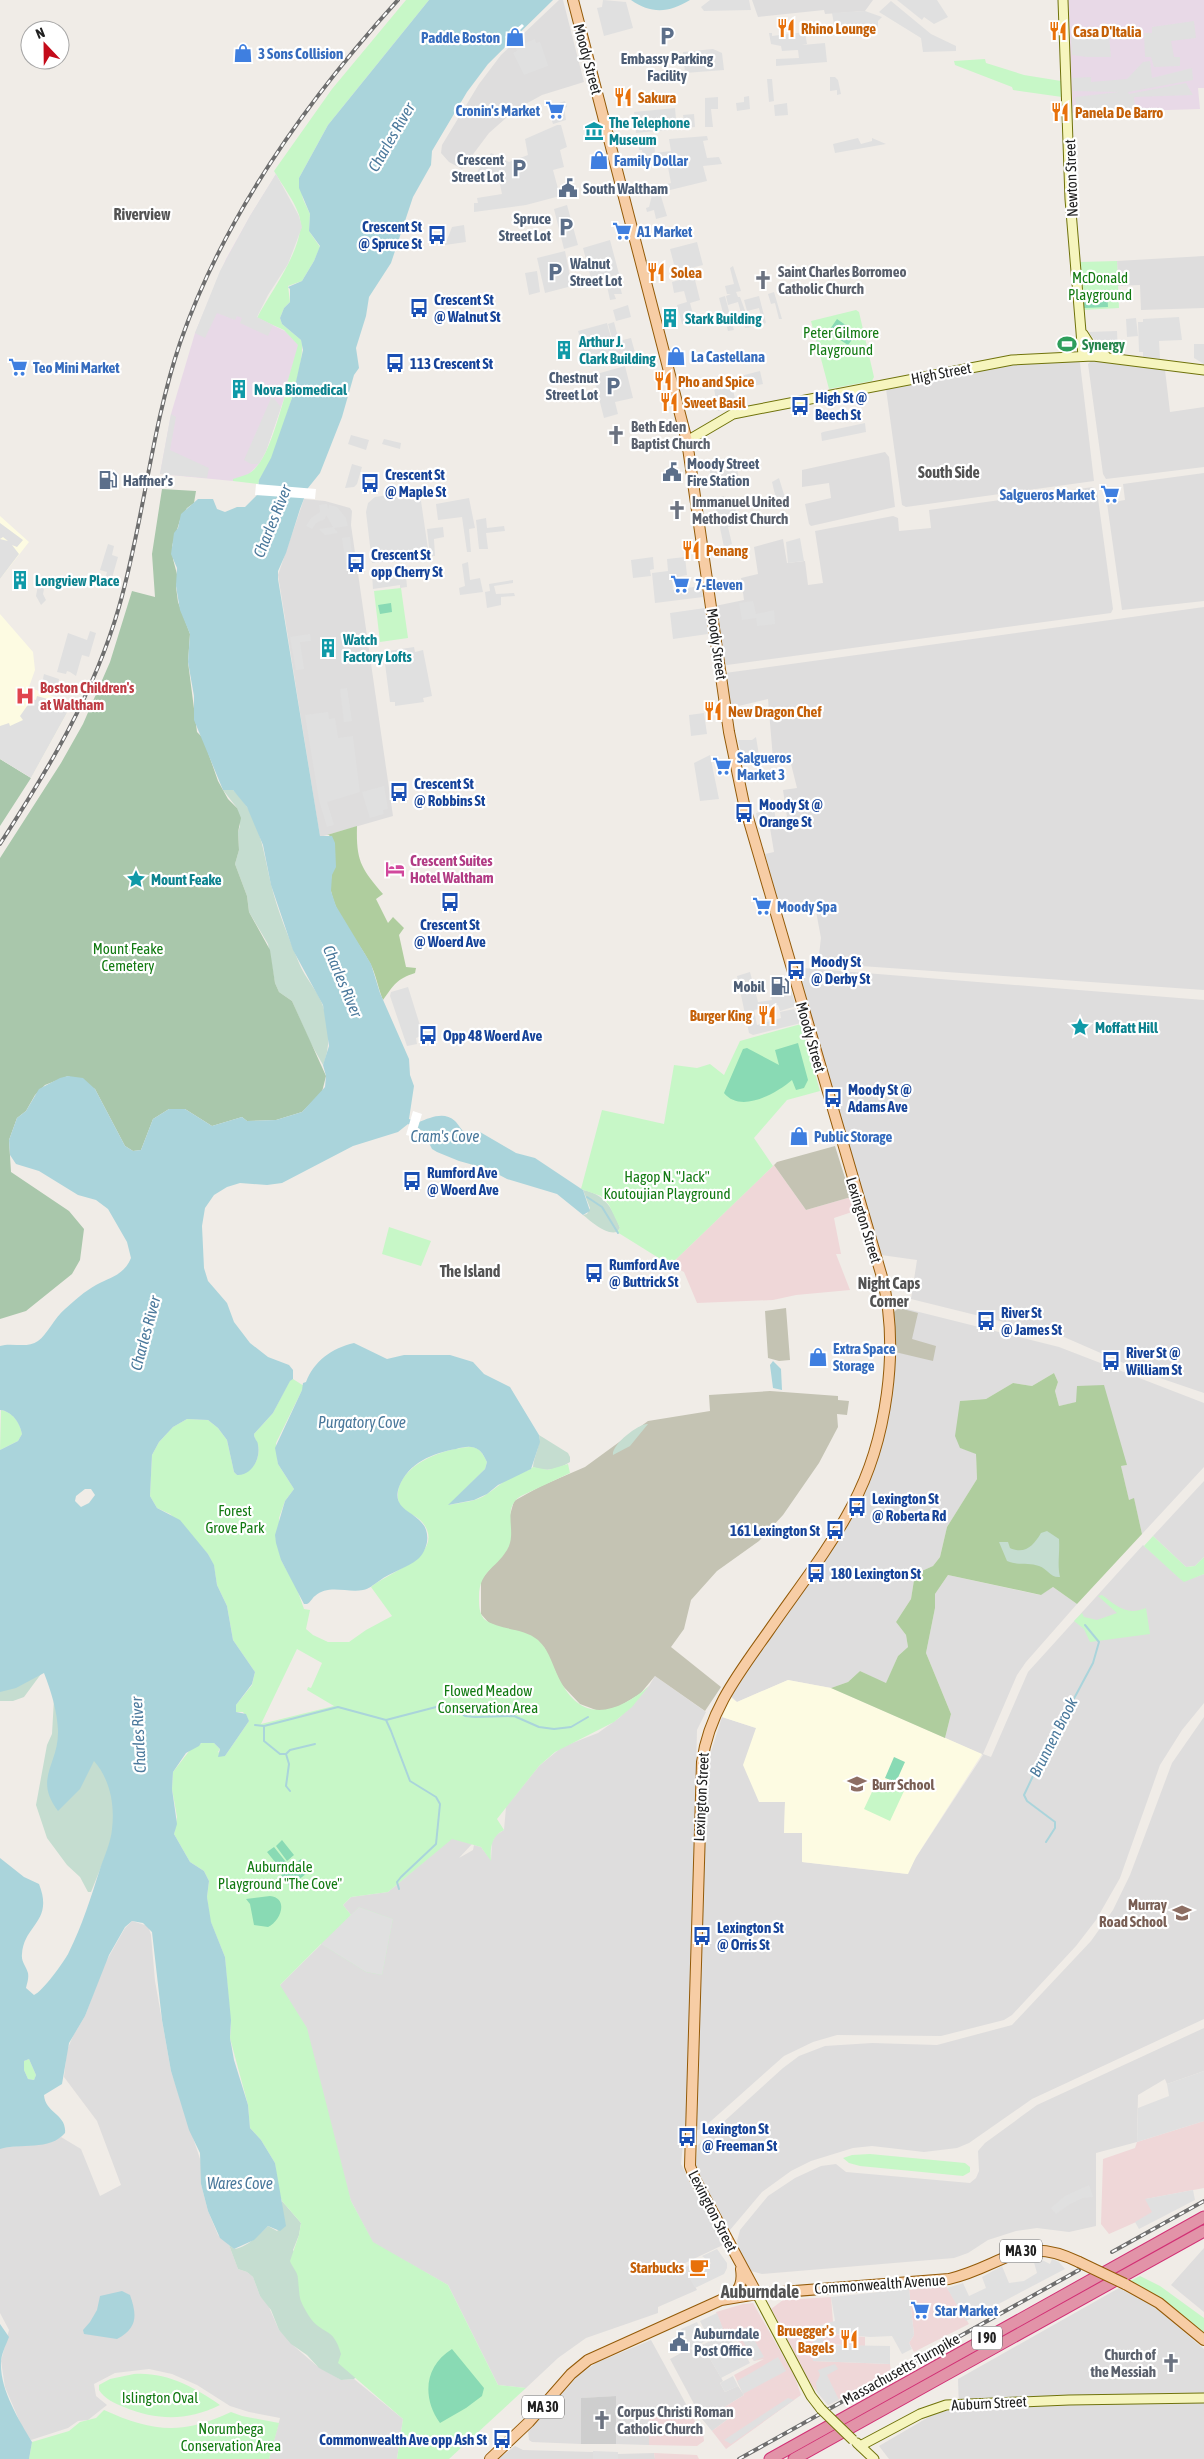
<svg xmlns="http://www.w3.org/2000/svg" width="1204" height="2459" viewBox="0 0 1204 2459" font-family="'Asap Condensed',sans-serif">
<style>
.residential{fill:#dedddd}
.commercial{fill:#efd7d8}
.industrial{fill:#e8d9e7}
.education{fill:#fdfbe2}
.religious{fill:#cecece}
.construction{fill:#c4c3b3}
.forest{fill:#afcd9e}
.wetland{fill:#c5ddd0}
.cemetery{fill:#a9c7ab}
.park{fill:#c7f7c7;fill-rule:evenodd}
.pitch{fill:#89dab4}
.parking{fill:#e0e0e0}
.water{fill:#aad4db;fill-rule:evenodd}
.pier{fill:#fff}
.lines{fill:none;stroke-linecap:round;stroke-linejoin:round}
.stream{stroke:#aad4db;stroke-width:2}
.secondary-casing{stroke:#70730b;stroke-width:11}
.primary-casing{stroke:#935a08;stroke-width:12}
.motorway-casing{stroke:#d23075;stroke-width:13}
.secondary{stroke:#f6f5be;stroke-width:9}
.primary{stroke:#f7cda5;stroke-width:10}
.motorway{stroke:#e293a8;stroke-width:11}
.rail-casing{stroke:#6e6e6e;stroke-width:4}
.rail{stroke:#fff;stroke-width:2;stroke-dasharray:5.5;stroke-linecap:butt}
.secondary-bridge-casing{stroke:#70730b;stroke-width:11;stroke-linecap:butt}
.primary-bridge-casing{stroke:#935a08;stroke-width:12;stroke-linecap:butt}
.secondary-bridge{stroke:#f6f5be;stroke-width:9}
.primary-bridge{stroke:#f7cda5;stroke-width:10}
.labels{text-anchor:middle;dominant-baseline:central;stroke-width:4.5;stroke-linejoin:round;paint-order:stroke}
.shield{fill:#fff;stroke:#636363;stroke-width:1}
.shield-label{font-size:14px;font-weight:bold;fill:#202020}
.food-label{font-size:15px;font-weight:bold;fill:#c56008;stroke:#fff;text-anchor:start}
.shop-label{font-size:15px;font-weight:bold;fill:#366cbe;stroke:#fff;text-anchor:start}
.service-label{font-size:15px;font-weight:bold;fill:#4e5e75;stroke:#fff;text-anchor:start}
.street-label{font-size:15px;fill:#202020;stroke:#fff}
.culture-label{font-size:15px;font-weight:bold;fill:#0d838f;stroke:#fff;text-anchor:start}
.transit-label{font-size:15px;font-weight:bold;fill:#164399;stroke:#fff;text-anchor:start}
.worship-label{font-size:15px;font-weight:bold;fill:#5b616d;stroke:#fff;text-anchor:start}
.park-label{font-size:15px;fill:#127a12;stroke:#fff}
.leisure-label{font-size:15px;font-weight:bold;fill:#27864d;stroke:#fff;text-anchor:start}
.health-label{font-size:15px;font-weight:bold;fill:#be3a42;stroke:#fff;text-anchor:start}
.hotel-label{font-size:15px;font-weight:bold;fill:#b23c85;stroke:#fff;text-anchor:start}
.education-label{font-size:15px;font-weight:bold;fill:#785e54;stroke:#fff;text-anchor:start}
.water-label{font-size:16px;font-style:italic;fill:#4b799c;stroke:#fff}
.neighbourhood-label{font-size:16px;font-weight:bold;fill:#535353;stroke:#fff}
.quarter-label{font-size:18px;font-weight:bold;fill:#535353;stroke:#fff}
</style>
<rect width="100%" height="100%" fill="#f0ece7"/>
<path class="residential" d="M 559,0 L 563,0 L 584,82 L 542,95 L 515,110 L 489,133 L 462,169 L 449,162 L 441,153 L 442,145 L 479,84 L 501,55 Z
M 752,0 L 873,0 L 865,11 L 825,14 L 824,10 L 758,17 Z
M 1204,256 L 1204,308 L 1141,310 L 1140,285 L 1118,286 L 1117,261 Z
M 1021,361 L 1079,361 L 1080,363 L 1094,481 L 906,507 L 902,505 L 886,389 Z
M 1091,361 L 1165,370 L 1170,412 L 1204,407 L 1204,467 L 1106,479 L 1103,474 L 1088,364 Z
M 885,452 L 889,457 L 895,507 L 811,526 L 809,524 L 805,504 L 831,498 L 829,483 L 802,487 L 802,470 Z
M 1204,473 L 1204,601 L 1122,610 L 1107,503 L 1125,500 L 1123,484 Z
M 1093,487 L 1097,491 L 1113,609 L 1111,613 L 727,665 L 724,663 L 715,606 L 744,600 L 741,578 L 758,574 L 754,547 L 783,539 L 787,563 L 805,561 L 808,585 L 823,583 L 815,531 L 893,516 L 898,518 L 899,531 L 931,528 L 929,510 Z
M 304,499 L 325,501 L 350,508 L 352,511 L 351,525 L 393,816 L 320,837 L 278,575 Z
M 1204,607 L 1204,990 L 818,963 L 821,938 L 815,906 L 784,913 L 781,911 L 765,854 L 774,852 L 770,828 L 788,824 L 783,790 L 797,788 L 789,756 L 773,759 L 768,699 L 730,708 L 725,673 Z
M 803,968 L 1204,1000 L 1204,1393 L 1151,1375 L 1064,1337 L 911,1299 L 917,1260 L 881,1255 L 798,972 Z
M 899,1307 L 1059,1347 L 1204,1403 L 1204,1467 L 1142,1534 L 1134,1499 L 1129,1501 L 1121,1466 L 1127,1465 L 1077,1402 L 1059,1406 L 1055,1391 L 1058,1382 L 1054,1373 L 1032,1386 L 1013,1383 L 986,1399 L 960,1401 L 960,1448 L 976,1453 L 977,1479 L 947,1527 L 940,1557 L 933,1566 L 915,1574 L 911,1599 L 896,1622 L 906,1635 L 908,1647 L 898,1656 L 886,1684 L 860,1671 L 848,1682 L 831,1688 L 788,1680 L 737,1702 L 731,1696 L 733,1691 L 835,1546 L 857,1511 L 870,1481 L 886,1428 L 891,1398 L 893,1312 Z
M 1204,1481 L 1204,1557 L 1195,1566 L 1186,1567 L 1153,1536 Z
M 1143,1545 L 1184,1581 L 1204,1574 L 1204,1703 L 1182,1730 L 1160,1765 L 1120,1878 L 1096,1920 L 1076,1946 L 1012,2015 L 1004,2020 L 941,2036 L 837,2035 L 813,2042 L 784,2056 L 702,2129 L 697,2130 L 706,1780 L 710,1755 L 722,1717 L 756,1728 L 785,1802 L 784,1833 L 802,1833 L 802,1862 L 907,1874 L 911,1865 L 983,1755 L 945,1738 L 951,1714 L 926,1653 L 935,1608 L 935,1594 L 948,1575 L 1040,1595 L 1053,1587 L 1077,1604 L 1026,1662 L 1017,1675 L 983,1754 L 991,1757 L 1028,1672 Z
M 655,1676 L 706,1712 L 697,1730 L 687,2103 L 681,2164 L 723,2245 L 683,2264 L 697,2290 L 658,2307 L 658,2313 L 586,2338 L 558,2358 L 526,2388 L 498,2385 L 448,2285 L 373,2243 L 351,2201 L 280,1985 L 351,1915 L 343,1905 L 351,1897 L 388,1892 L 452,1838 L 472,1844 L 459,1858 L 473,1850 L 474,1845 L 481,1847 L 491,1860 L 492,1842 L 496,1835 L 504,1830 L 506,1807 L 539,1766 L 562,1747 L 598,1733 L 619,1718 L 649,1686 Z
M 1204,1717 L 1204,2019 L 1032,2099 L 969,2143 L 957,2148 L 924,2152 L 872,2146 L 853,2148 L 811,2161 L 791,2171 L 762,2192 L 730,2230 L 726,2228 L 699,2176 L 696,2165 L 698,2145 L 783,2068 L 799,2056 L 825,2046 L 872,2043 L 937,2045 L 1012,2025 L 1091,1941 L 1113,1910 L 1130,1875 L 1172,1763 Z
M 132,1921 L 148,1926 L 151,1935 L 155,1981 L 171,2071 L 202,2165 L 201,2184 L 208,2211 L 218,2235 L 229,2245 L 238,2269 L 247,2272 L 253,2277 L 260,2296 L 268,2305 L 279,2330 L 295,2347 L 317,2366 L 341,2380 L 354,2379 L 403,2419 L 397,2459 L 269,2459 L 280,2418 L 249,2412 L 230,2406 L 197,2385 L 172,2374 L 149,2369 L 115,2373 L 94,2384 L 96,2396 L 107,2405 L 88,2420 L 78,2421 L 68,2428 L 31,2440 L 22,2427 L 5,2387 L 1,2361 L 9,2330 L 0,2313 L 0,2148 L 47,2143 L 61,2137 L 81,2149 L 100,2196 L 121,2185 L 97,2121 L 64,2077 L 67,2050 L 73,2036 L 85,2016 L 104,1965 L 125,1928 Z
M 1204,2028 L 1204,2071 L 1167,2084 L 1165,2079 L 1138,2095 L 1137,2142 L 1096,2153 L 1096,2226 L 1069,2232 L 1037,2228 L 1016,2231 L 988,2240 L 968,2253 L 954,2258 L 762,2274 L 751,2271 L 738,2247 L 737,2241 L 740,2230 L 768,2196 L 795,2178 L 821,2166 L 836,2164 L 846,2172 L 970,2183 L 976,2178 L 979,2171 L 978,2151 L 985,2143 L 1037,2105 Z
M 1204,2248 L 1204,2312 L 1171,2285 Z
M 1119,2288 L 1156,2308 L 1204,2349 L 1204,2459 L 889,2459 L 879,2446 L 939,2411 L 959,2411 L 958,2379 Z
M 651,2340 L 692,2415 L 689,2413 L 649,2417 L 649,2445 L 616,2444 L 616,2396 L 582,2398 L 581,2444 L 532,2442 L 529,2440 L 528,2431 L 578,2376 L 596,2363 Z
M 702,2345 L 723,2381 L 720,2383 L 725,2392 L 738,2386 L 744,2395 L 723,2408 L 728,2419 L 712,2431 L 702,2419 L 670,2359 L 690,2348 L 692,2350 Z
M 515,2446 L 523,2450 L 593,2452 L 593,2459 L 498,2459 Z
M 654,2453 L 655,2459 L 618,2459 L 618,2454 Z"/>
<path class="commercial" d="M 774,1165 L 806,1210 L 851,1197 L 855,1211 L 834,1218 L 841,1254 L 836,1254 L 850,1290 L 796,1295 L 773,1300 L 697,1303 L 684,1272 L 670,1265 Z
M 1204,2121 L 1204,2188 L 1146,2199 L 1153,2212 L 1152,2215 L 1109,2234 L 1101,2224 L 1103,2159 L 1135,2148 L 1137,2142 Z
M 946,2286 L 969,2324 L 914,2352 L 909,2343 L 914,2335 L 909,2289 Z
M 831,2297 L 833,2322 L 814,2327 L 813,2361 L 890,2364 L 891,2371 L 828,2405 L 809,2382 L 771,2309 L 783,2300 Z
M 753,2303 L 795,2377 L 801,2395 L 726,2449 L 712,2431 L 728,2419 L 723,2408 L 744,2395 L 734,2375 L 764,2359 L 754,2361 L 737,2339 L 725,2334 L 716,2312 L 743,2304 Z
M 823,2333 L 865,2337 L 865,2346 L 823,2344 Z
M 689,2413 L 703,2432 L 704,2441 L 697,2446 L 649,2445 L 649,2417 Z
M 654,2453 L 697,2455 L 699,2459 L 655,2459 Z"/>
<path class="industrial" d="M 1067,0 L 1204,0 L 1204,88 L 1198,88 L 1200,109 L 1071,113 Z
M 276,174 L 257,318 L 285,331 L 299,345 L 286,387 L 287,390 L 266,451 L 259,464 L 249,474 L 233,481 L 160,474 L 171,414 L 195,333 L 226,259 L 250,216 Z"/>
<path class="education" d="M 0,516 L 29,542 L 0,579 Z
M 0,614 L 33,652 L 35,670 L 29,687 L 72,704 L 31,778 L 0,759 Z
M 788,1680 L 831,1688 L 982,1754 L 916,1857 L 908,1874 L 802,1862 L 802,1833 L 784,1833 L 785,1802 L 759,1802 L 743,1765 L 756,1728 L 722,1717 L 730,1697 L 737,1702 Z"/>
<path class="religious" d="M 616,2396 L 616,2444 L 581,2444 L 581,2398 Z"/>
<path class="construction" d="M 835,1146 L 851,1197 L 806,1210 L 774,1165 L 777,1162 Z
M 786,1308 L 790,1360 L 779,1361 L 768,1358 L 765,1311 Z
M 899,1308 L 918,1313 L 912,1339 L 936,1346 L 933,1361 L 895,1352 L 893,1313 Z
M 770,1391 L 838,1396 L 838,1400 L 849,1401 L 847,1415 L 837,1414 L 838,1427 L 819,1463 L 783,1515 L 759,1541 L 717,1571 L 691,1600 L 684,1629 L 671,1647 L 721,1687 L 705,1711 L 655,1676 L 640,1694 L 620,1706 L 604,1711 L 596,1710 L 580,1704 L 561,1684 L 544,1647 L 489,1623 L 481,1614 L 481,1580 L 509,1545 L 510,1515 L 514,1501 L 541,1486 L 585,1467 L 648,1421 L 710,1411 L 709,1395 Z"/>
<path class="forest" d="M 357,826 C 356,861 361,868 383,894 L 376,899 L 388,923 L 393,917 L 404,928 L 399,935 L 406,967 L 416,968 L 415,973 C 396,979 394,985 383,1000 C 378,988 376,974 370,963 C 358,940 336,917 331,891 C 328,871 343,856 329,835 L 327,835 Z
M 1054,1373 L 1058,1382 L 1055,1391 L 1059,1406 L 1076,1402 L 1077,1386 L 1104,1385 L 1127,1465 L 1121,1466 L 1129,1500 L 1134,1498 L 1142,1534 L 1077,1604 L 1053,1587 L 1041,1595 L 948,1575 L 935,1594 L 935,1608 L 926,1653 L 951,1714 L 945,1738 L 831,1688 L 848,1682 L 860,1671 L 886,1683 L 898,1656 L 908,1647 L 906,1635 L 896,1622 L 911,1599 L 915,1574 L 933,1566 L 940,1557 L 947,1527 L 977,1479 L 976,1454 L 960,1448 L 955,1436 L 960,1401 L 986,1399 L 1013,1383 L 1032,1386 Z"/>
<path class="wetland" d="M 223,790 L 233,790 C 260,815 263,851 271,884 C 277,910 289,938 299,963 C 305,978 318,991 323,1006 C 329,1026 331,1047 323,1065 L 310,1042 L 292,1001 L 279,992 L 275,983 L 268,944 L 249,912 L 247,896 L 235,864 L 239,850 L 238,832 L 240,826 L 237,808 Z
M 583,1190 C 604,1194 613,1208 620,1228 L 617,1232 C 605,1235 592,1222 583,1215 L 587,1214 L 590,1208 Z
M 648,1424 L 630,1446 L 613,1455 C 611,1445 639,1423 648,1424 Z
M 539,1435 L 568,1453 L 570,1457 L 570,1462 C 558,1470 546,1472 533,1467 C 534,1456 541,1445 539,1435 Z
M 1047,1531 L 1059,1539 C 1060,1553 1057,1564 1060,1577 C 1050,1578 1048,1569 1039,1566 C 1029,1562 1018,1566 1007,1561 L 999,1542 L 1008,1542 L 1010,1548 C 1025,1555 1034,1545 1041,1533 Z
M 0,1660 L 36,1668 L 41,1674 L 24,1697 L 13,1701 L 0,1701 Z
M 54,1699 L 112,1777 L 115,1832 L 91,1892 L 88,1892 L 80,1877 L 67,1865 L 47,1838 L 36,1805 L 47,1745 L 52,1734 Z
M 282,2201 L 301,2223 L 299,2235 L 293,2250 L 358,2375 L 354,2379 L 341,2380 L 319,2368 L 307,2355 L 291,2344 L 279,2330 L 271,2310 L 260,2296 L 253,2277 L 247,2272 L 238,2269 L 229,2245 L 234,2249 C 248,2247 258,2235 268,2226 L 277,2231 L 285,2223 L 282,2213 Z"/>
<path class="cemetery" d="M 162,489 L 196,491 L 194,503 L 187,508 L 180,520 L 172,546 L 173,559 L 178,578 L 176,587 L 178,602 L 190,634 L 188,662 L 197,732 L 203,738 L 218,781 L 228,799 L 237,808 L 241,818 L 238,832 L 239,850 L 235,864 L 247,896 L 249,912 L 270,950 L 275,983 L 279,992 L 292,1001 L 326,1076 L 322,1092 L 302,1112 L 276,1120 L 247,1121 L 242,1117 L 212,1126 L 185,1109 L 169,1109 L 153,1119 L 141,1150 L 133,1151 L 125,1146 L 95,1089 L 68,1076 L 45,1085 L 35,1095 L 26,1111 L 17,1118 L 9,1140 L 11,1172 L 69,1211 L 84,1229 L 80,1260 L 72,1274 L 26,1311 L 0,1319 L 0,858 L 61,763 L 83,724 L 110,662 L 132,591 L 155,597 L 152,554 Z
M 0,759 L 31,778 L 0,826 Z"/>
<path class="park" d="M 406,0 L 429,0 L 328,125 L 299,178 L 303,199 L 310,214 L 309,231 L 320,247 L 314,261 L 302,281 L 288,286 L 290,302 L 284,308 L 280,318 L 282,324 L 301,340 C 308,357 279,440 271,460 C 267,468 261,475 258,484 L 233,481 L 233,479 C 238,477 244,476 248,474 C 269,463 279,412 287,390 L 286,387 L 298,345 L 284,330 L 257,318 C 270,292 308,244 299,215 C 294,200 282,185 274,171 L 332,89 Z
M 985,59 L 986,63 L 1024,75 L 1061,81 L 1062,97 L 1013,90 L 1012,87 L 955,65 L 954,61 Z
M 1117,261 L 1119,308 L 1082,310 L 1080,262 Z
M 856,310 L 859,312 L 874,377 L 872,381 L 829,389 L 811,321 Z
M 401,588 L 408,638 L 380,642 L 374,591 Z
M 801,1024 L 820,1091 L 787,1100 L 754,1138 L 773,1166 L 670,1265 L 617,1232 L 620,1228 L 609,1205 L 601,1196 L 581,1189 L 602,1110 L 664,1124 L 674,1065 L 697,1068 L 710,1064 L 724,1075 L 740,1041 Z
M 389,1227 L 431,1241 L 421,1266 L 382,1254 Z
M 293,1379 L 304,1386 L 276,1443 L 278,1464 L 294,1489 L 285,1501 L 279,1518 L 281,1560 L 297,1589 L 304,1609 L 310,1610 L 306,1629 L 313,1635 L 328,1642 L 349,1642 L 366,1630 L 392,1616 L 371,1587 C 387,1573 443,1556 425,1526 C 419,1516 409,1514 400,1507 C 388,1474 429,1454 455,1449 C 462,1448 471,1445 478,1449 C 482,1452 485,1458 487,1462 L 485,1469 L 449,1505 C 462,1502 476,1502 487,1494 C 497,1488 507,1477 520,1473 C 526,1471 528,1471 533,1467 L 548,1470 L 568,1464 L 570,1473 L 521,1496 C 502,1507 516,1529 509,1546 C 499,1568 479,1569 479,1597 C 479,1606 479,1612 484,1619 C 500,1631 523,1627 538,1640 C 551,1652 553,1669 562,1684 C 585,1725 620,1711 649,1686 L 632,1707 L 614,1722 L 555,1752 L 539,1766 L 497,1819 L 504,1830 C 491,1836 490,1848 491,1861 L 481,1847 L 452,1839 L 388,1892 L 351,1897 L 343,1905 L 351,1915 L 359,1907 L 393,1919 L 382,1975 L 366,1972 L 321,1944 L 280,1985 L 307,2028 L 351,2201 L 373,2242 L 448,2285 L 498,2385 L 526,2388 L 449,2459 L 397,2459 L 403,2419 L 338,2363 L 341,2354 C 333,2325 322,2336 309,2316 C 298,2298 300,2299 298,2279 C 298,2272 292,2267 290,2261 L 299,2235 L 301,2223 L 282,2201 L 278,2190 L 275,2163 L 261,2140 L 250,2128 L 248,2105 L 230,2038 L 231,2027 L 225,1957 L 210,1920 L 207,1897 L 209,1881 L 204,1871 L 190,1862 L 174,1834 L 177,1817 L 172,1789 L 173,1772 L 190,1750 L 205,1741 L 214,1743 L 220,1749 L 218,1752 L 225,1756 L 249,1721 L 243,1712 L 236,1712 L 236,1705 L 252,1685 L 255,1672 L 233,1640 L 227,1606 L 217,1585 L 214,1566 L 208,1554 L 170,1514 L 157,1508 L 150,1496 L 152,1455 L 159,1442 L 173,1427 L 187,1419 L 208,1420 L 218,1428 L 227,1440 L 234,1472 L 237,1475 C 251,1473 261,1461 258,1445 C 257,1441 254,1438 254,1434 L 273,1413 L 290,1380 ZM 297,1649 L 322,1663 L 311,1688 L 308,1687 L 307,1690 L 334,1706 L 261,1724 Z
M 1,1410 C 13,1412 20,1423 22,1434 L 18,1441 L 0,1450 Z
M 1153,1536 L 1186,1567 L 1195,1566 L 1204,1557 L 1204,1574 L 1184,1582 L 1179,1578 L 1144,1546 Z
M 1102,1595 C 1117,1606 1126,1616 1146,1608 L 1150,1634 L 1090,1642 L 1084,1629 L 1074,1621 L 1082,1613 L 1084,1617 L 1097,1620 L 1117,1613 L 1098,1596 Z
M 878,1779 L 904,1791 L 890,1821 L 864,1809 Z
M 29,2059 L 36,2075 L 34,2080 L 28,2079 L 24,2070 L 24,2061 Z
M 870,2154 L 965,2163 L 970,2167 L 970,2172 L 963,2176 L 860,2166 L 849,2163 L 843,2158 L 852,2155 Z
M 1140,2276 L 1160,2286 L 1204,2318 L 1204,2340 L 1125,2284 Z
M 134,2374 C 167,2372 194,2387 220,2405 C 187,2421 158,2421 124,2407 C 114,2403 105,2399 99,2390 L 99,2385 L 110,2379 Z
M 104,2410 C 152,2432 183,2435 231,2412 L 242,2416 L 279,2423 L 269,2459 L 29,2459 L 32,2442 L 69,2431 L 80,2422 L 96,2418 Z"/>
<path class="pitch" d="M 1107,290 L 1108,307 L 1084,308 L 1084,291 Z
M 837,319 L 857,333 L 848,345 L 828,332 Z
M 391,603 L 392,612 L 380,614 L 378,605 Z
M 798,1043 L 808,1080 L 804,1088 L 796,1090 L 792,1080 C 777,1093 741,1114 724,1093 L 743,1049 L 747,1048 L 779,1065 L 775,1050 Z
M 894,1757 L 905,1762 L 896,1782 L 885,1778 Z
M 282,1840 L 294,1855 L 287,1861 L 276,1846 Z
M 274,1847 L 286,1862 L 279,1867 L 267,1852 Z
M 301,1859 L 310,1871 L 290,1886 L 281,1875 Z
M 270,1896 C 289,1898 281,1921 268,1927 L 254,1925 L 250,1904 L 246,1899 Z
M 452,2349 L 484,2388 L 482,2396 L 466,2408 L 440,2423 C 422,2398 424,2366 452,2349 Z"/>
<path class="parking" d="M 603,0 L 626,2 L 633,28 L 604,36 L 597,8 L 602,7 Z
M 710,0 L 749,0 L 751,10 L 704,11 L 701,7 Z
M 897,0 L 937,0 L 948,17 L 934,24 L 924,17 L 922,20 Z
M 891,1 L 931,34 L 956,46 L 956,51 L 923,52 L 921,38 L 879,12 Z
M 865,11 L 882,17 L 878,21 L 878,33 L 836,36 L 832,13 Z
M 1194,21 L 1196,38 L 1171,41 L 1174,57 L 1180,57 L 1180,66 L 1154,67 L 1151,57 L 1145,57 L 1144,33 L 1152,33 L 1152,27 Z
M 805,32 L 807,44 L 802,45 L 825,43 L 827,62 L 776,66 L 776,59 L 799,58 L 798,50 L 782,51 L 781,46 L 771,44 L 769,33 L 772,33 L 772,36 Z
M 1109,35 L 1111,57 L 1087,57 L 1072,55 L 1071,38 Z
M 535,39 L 536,43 L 540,42 L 548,66 L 524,75 L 513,53 L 517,51 L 515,47 Z
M 713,49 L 722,53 L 724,70 L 685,73 L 683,52 Z
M 1150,61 L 1152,78 L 1192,68 L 1193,80 L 1128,92 L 1129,94 L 1186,83 L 1193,95 L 1134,97 L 1135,109 L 1077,111 L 1075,97 L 1119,92 L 1073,91 L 1072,78 L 1091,77 L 1091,82 L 1127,79 L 1143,62 Z
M 830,77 L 835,77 L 838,80 L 841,94 L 837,95 L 837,90 L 830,91 Z
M 767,79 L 772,79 L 774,101 L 769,102 Z
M 749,96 L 750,109 L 737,111 L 736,103 L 744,102 L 744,97 Z
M 718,97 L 718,109 L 711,109 L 713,127 L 705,127 L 705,98 Z
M 565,101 L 567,107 L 564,108 L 566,120 L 553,124 L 551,118 L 562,114 L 559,103 Z
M 787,103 L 788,115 L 775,116 L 774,105 Z
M 675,108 L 677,129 L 636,133 L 634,112 Z
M 694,114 L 695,127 L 685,128 L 683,115 Z
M 557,125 L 561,125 L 567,147 L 560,150 L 564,167 L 553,170 L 560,196 L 526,205 L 474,212 L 474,203 L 478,203 L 477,198 L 502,194 L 500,184 L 476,173 L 491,153 L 509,162 L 528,155 L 525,139 Z
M 707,136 L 708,140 L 703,141 L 707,158 L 719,157 L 722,164 L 703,166 L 707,181 L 662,192 L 663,185 L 671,183 L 667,162 L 640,164 L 640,159 L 643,158 L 642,150 L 639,150 L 638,141 L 654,140 L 655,153 L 671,151 L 669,139 Z
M 858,138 L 861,144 L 872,141 L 872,138 L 886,144 L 835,153 L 833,144 Z
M 276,174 L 299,216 L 302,227 L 288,264 L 268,295 L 257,317 L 273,325 L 268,336 L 240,323 L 242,318 L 237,316 L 235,320 L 217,313 L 205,338 L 195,333 L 220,271 L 250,216 Z
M 660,193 L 667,216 L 656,219 L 654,210 L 647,212 L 646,208 L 649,207 L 652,195 Z
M 567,205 L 578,245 L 564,249 L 554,209 Z
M 464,225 L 466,242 L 445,245 L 452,227 Z
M 610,240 L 619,274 L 592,282 L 583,248 Z
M 697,242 L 703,265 L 676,272 L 670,249 Z
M 565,251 L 572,286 L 545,293 L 537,258 Z
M 733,266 L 741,291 L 736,292 L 738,297 L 740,297 L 751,327 L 745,328 L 738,302 L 728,305 L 726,296 L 731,294 L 727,294 L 725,286 L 734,284 L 730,268 Z
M 537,271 L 540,292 L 529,295 L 525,273 Z
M 694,276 L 700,300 L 690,303 L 695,321 L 682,324 L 677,305 L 687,302 L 684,291 L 674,293 L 672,282 Z
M 619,282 L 622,294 L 614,294 L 616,299 L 610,300 L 607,286 Z
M 774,292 L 782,319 L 779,319 L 775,303 L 771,304 L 768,294 Z
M 725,296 L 734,330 L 728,331 L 719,298 Z
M 759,296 L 766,323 L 763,324 L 759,308 L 747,311 L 744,300 Z
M 628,305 L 631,317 L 616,321 L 613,310 Z
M 1179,317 L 1182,340 L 1159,341 L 1160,359 L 1143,357 L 1143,352 L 1139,352 L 1138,322 L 1143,322 L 1143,319 Z
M 1136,318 L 1138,336 L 1127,337 L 1126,319 Z
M 614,322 L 619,341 L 631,338 L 636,356 L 618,360 L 608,324 Z
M 607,323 L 617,359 L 588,367 L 578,331 Z
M 1117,331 L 1118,352 L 1108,351 L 1099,345 L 1088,332 Z
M 1194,344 L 1204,344 L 1204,364 L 1194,358 Z
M 625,366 L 633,398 L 615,402 L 618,414 L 604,418 L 593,375 Z
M 760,371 L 763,384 L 733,390 L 737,407 L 718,411 L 713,383 Z
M 272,396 L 281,407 L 266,451 L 259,464 L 251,464 L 244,460 Z
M 171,414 L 176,417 L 170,450 L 209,468 L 207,478 L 160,474 Z
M 865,423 L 866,432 L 822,441 L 821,433 L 823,432 Z
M 351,435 L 369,440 L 366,450 L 348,444 Z
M 384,439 L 401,443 L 400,449 L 382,444 Z
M 735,458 L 739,479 L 719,485 L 718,482 L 711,483 L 709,463 Z
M 352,464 L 362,467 L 357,484 L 354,487 L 345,488 Z
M 779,478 L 786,501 L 777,503 L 772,482 Z
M 416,491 L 417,494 L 420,494 L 429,556 L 372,563 L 366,512 L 368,503 L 375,497 Z
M 724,496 L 727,510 L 736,509 L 738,525 L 728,527 L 732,544 L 724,547 L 714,499 Z
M 469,498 L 475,528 L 469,529 L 471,552 L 467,552 L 462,517 L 438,520 L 436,504 Z
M 325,504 L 327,504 L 328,509 L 329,505 L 337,507 L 346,518 L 348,526 L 334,528 L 338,533 L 325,535 L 319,529 L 333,527 L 326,515 L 325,519 L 316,523 L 312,529 L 306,526 L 311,518 L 320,512 L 319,505 Z
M 486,518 L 487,528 L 504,526 L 505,531 L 486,533 L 488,549 L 479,549 L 476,520 Z
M 0,523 L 23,540 L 17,547 L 12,545 L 19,554 L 0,579 L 0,539 L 8,541 L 3,537 L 0,539 Z
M 443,527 L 444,537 L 434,539 L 435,556 L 430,556 L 427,529 Z
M 350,537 L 353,564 L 346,565 L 342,538 Z
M 800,538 L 804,561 L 788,563 L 786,542 Z
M 108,544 L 114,546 L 112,555 L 118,557 L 110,585 L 104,583 L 107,572 L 100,570 Z
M 653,557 L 654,569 L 650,570 L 651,576 L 633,578 L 631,560 Z
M 685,557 L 687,575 L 672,578 L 673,590 L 701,586 L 703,597 L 655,603 L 652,573 L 668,571 L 667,559 Z
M 468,562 L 470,580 L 480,578 L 483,592 L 460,595 L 459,588 L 465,586 L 462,564 Z
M 424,567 L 425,572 L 406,575 L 407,587 L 400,588 L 400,585 L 373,589 L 372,574 Z
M 513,580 L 513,583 L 494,586 L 496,594 L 514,593 L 515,596 L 501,597 L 501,605 L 487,608 L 485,592 L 490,591 L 489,584 Z
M 38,585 L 44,589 L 43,594 L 46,600 L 41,605 L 36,596 Z
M 753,601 L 756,614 L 774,610 L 775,624 L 757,626 L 756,618 L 742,620 L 739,603 Z
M 705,608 L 708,634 L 673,639 L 670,613 Z
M 90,631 L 96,633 L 89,657 L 82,655 L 76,676 L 70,672 L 67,671 L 66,674 L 57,672 L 68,633 L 87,640 Z
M 310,634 L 311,641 L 300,642 L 304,669 L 296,670 L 290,637 Z
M 414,647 L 415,652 L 423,650 L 432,696 L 423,698 L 424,702 L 395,706 L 395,702 L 390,702 L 384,656 L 388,655 L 388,651 Z
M 44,674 L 59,679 L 58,685 L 67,685 L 69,692 L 60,693 L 41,688 Z
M 347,688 L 352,721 L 344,722 L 340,689 Z
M 37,696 L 65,704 L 64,709 L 68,711 L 31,778 L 0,759 L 0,726 L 9,723 L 10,726 L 23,720 L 20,716 L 32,699 L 36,700 Z
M 328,712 L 329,719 L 335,718 L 338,738 L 353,736 L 360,792 L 327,802 L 334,825 L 327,827 L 319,800 L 305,715 Z
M 704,713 L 707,734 L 691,736 L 689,715 Z
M 756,737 L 759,755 L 742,757 L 738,740 L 752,740 Z
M 710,755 L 719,799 L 700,801 L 694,763 Z
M 384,786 L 388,809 L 383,810 L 384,814 L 370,818 L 362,792 Z
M 774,809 L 777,826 L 759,829 L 756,813 Z
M 750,972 L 758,1002 L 772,1000 L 770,994 L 774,991 L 790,987 L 796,1006 L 780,1011 L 778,1005 L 754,1010 L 757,1025 L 781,1018 L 780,1012 L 794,1009 L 796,1013 L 798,1012 L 801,1023 L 753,1035 L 749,1033 L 737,976 Z
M 408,987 L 423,1035 L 416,1038 L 417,1044 L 407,1046 L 390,996 L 391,992 Z
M 359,1907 L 393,1919 L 382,1975 L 366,1972 L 321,1944 Z
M 1204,2071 L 1204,2121 L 1137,2142 L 1138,2108 L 1169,2096 L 1167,2084 Z
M 1089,2185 L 1093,2197 L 1083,2198 L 1070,2204 L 1056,2214 L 1051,2208 L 1065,2196 Z
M 1193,2190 L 1195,2200 L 1139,2229 L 1135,2222 L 1152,2212 L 1145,2199 Z
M 717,2249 L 727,2263 L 727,2268 L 724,2274 L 695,2288 L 684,2268 L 689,2265 L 700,2275 L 711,2263 L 702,2256 Z
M 1033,2259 L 1042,2260 L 1050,2264 L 1052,2259 L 1059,2262 L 1065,2269 L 966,2321 L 947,2288 L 963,2283 L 969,2296 L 986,2288 L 982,2277 L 1002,2266 L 1009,2283 L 1024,2281 L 1037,2273 Z
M 909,2289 L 914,2335 L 909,2343 L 912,2349 L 902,2354 L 892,2336 L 870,2337 L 827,2333 L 827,2323 L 835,2321 L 831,2297 Z
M 717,2313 L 725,2334 L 709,2339 L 700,2321 Z
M 697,2322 L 706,2341 L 690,2348 L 681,2329 Z
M 823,2325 L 823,2350 L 830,2351 L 831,2345 L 890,2346 L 890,2364 L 813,2361 L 814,2327 Z
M 747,2327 L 764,2357 L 754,2361 L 738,2332 Z
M 715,2339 L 723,2339 L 731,2341 L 742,2349 L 750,2363 L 721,2378 L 702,2345 Z
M 778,2357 L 786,2371 L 743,2394 L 737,2381 Z
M 835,2364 L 838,2369 L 827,2375 L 839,2400 L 828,2405 L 817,2392 L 816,2383 L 820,2375 L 818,2370 Z
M 733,2376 L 738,2386 L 725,2392 L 720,2383 Z
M 788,2398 L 794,2400 L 731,2444 L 724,2440 Z
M 593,2451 L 618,2452 L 618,2459 L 593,2459 Z"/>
<path class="water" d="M 429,0 L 553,0 L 488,64 L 467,92 L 432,151 L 431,165 L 413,197 L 391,263 L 369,297 L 366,316 L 356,348 L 359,368 L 354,375 L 342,417 L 320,473 L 308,488 L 300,509 L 286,553 L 278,571 L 278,579 L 320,836 L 332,836 L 335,843 L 336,867 L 332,875 L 331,891 L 336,906 L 371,964 L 380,993 L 409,1059 L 410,1075 L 414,1086 L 409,1119 L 419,1122 C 430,1118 444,1111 455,1121 C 459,1125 461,1130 466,1133 L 480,1132 L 516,1153 L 535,1158 L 583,1190 L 590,1211 L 583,1215 L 557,1194 L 507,1179 L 488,1169 L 459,1161 L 437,1152 L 432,1149 L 423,1131 L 408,1124 L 398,1132 L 353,1146 L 282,1183 L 267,1185 L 240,1183 L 227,1187 L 214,1195 L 205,1208 L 202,1226 L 204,1268 L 208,1281 L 227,1303 L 234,1322 L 250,1343 L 268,1357 L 289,1365 L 293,1370 L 293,1379 L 290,1381 L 273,1413 L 254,1434 C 254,1439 258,1441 258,1445 C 261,1459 251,1476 237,1475 L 234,1472 L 227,1440 L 218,1428 L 208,1420 L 187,1419 L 173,1427 L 159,1442 L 152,1455 L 150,1496 L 157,1508 L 180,1520 L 208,1554 L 214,1565 L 217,1585 L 227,1606 L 233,1640 L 255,1672 L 252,1684 L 236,1705 L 236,1712 L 246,1714 L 249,1721 L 225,1756 L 218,1757 L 220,1749 L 214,1743 L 201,1743 L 199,1746 L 186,1753 L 173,1772 L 172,1789 L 177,1824 L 174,1834 L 190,1862 L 204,1871 L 209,1881 L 207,1897 L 211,1922 L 225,1957 L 231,2020 L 230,2038 L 234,2060 L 248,2105 L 250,2128 L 261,2140 L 275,2163 L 286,2226 L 280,2231 L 268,2226 L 254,2240 L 234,2249 L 220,2238 L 208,2211 L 201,2184 L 200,2153 L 189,2130 L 171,2071 L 162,2020 L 152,1932 L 143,1923 L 132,1921 L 125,1927 L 109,1955 L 85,2016 L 69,2043 L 62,2084 L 44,2095 C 45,2113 67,2114 65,2133 C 50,2151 20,2143 0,2149 L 0,1858 L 24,1877 L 39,1884 C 54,1922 24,1924 22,1954 C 21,1962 26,1966 28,1973 C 29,1979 27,1983 26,1988 L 34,1995 C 42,1992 65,1961 69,1952 C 82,1926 91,1897 100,1869 C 104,1857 111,1842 112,1829 C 115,1805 110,1779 94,1761 L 80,1789 L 58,1811 C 33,1778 59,1765 58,1730 C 57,1710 51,1691 44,1673 L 16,1688 L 0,1692 L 0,1450 L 18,1441 L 22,1434 C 20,1423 12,1411 0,1410 L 0,1346 C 12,1342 27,1349 38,1341 C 47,1335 55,1317 65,1309 C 74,1301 85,1291 96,1285 C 111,1277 124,1275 131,1258 L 127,1242 L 108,1209 L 96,1200 L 78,1195 L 39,1171 L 16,1164 L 10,1155 L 9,1140 L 17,1118 L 26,1111 L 39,1089 L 60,1078 L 68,1076 L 83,1078 L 95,1089 L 125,1146 L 133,1151 L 141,1150 L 153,1119 L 169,1109 L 185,1109 L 212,1126 L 242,1117 L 247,1121 L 276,1120 L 302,1112 L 325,1087 L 326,1076 L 323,1065 L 329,1046 L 323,1005 L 293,950 L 271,885 L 263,845 L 247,807 L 233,790 L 223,790 L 194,720 L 194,696 L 188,662 L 190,634 L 180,610 L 176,586 L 177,568 L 171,554 L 174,533 L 178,528 L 181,514 L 198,499 L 213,499 L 217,509 L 225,512 L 237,507 L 245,507 L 257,495 L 259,480 L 271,458 L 293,395 L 303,350 L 301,340 L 282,324 L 280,318 L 284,308 L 290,302 L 290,289 L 288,287 L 302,281 L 314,261 L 320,246 L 309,231 L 310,214 L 299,188 L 299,178 L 328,125 ZM 85,1489 L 91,1489 L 95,1495 L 89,1503 L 81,1507 L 75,1501 L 76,1496 ZM 29,2059 L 36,2075 L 34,2080 L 28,2079 L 24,2070 L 24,2061 Z
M 631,0 L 690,0 C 669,13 651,14 631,0 Z
M 354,1343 L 387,1359 L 404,1355 L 450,1355 L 473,1362 L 484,1374 L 510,1387 L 539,1435 L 540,1442 L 531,1469 L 498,1485 L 487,1494 L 474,1500 L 448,1505 L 485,1469 L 487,1462 C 485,1458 482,1452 479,1450 C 472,1445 464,1447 456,1449 C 433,1453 408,1463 399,1487 C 389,1516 431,1510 427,1542 C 426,1547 423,1555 418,1559 C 407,1568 391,1572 379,1581 C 373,1585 369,1589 363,1590 C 347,1593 328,1584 315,1596 C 312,1598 311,1602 307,1604 L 304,1604 L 281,1560 L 276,1543 L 275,1535 L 285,1501 L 294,1489 L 278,1464 L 275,1448 L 302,1390 L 303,1383 L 306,1382 C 314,1361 332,1348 354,1343 Z
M 773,1361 L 781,1369 L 782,1390 L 773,1388 L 770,1365 Z
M 122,2291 L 130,2295 C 137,2315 138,2328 117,2339 L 84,2334 L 83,2330 L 90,2322 L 97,2310 L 100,2296 Z
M 0,2324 L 9,2337 C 6,2345 1,2354 1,2363 C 0,2390 19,2420 32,2442 L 29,2459 L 0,2459 Z"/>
<path class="pier" d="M 522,24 L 524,26 L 509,41 L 505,37 L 515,27 L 517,28 Z
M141.5 479a5.5 5.5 0 1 1 11 0a5.5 5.5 0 1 1-11 0Z
M 256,484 L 316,489 L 315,499 L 255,495 Z
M 413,1111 L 422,1114 L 415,1137 L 406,1135 Z"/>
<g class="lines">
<path class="stream" d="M 587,1197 L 602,1207 L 618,1233
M 386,1720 L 391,1731 L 410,1781 L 436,1797 L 440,1804 L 436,1844 L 401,1877 L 397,1882 L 399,1889
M 255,1725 L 264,1726 L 338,1707 L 386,1720 L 440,1706 L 448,1706 L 465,1716 L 475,1717 L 514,1716 L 539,1727 L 554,1729 L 571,1727 L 588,1717
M 264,1727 L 264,1741 L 280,1754 L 286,1754 L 289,1764 L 286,1786 L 290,1791
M 286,1754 L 290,1750 L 315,1744
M 1046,1842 L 1055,1828 L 1055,1822 L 1027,1801 L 1024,1795 L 1059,1721 L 1070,1706 L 1093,1663 L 1099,1642 L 1085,1625"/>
<g class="secondary-casing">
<path id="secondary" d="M 1063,0 L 1070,199 L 1083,356
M 1083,334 L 1090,345 L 1105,355
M 687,441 L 733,414 L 1012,360 L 1093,356 L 1204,370
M 757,2294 L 811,2396 L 821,2409
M 857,2443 L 874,2459
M 860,2446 L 920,2414 L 946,2405 L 1069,2400 L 1204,2398"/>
</g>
<g class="primary-casing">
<path id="primary" d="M 573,0 L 687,441 L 729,732 L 744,804 L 882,1277 C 900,1348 887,1441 852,1506 C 829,1550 797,1590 768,1632 C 739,1673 709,1711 702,1762 L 690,2166 L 695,2179 L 757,2294
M 1125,2284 L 1159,2303 L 1204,2340
M 729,2297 C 740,2291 743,2282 741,2269
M 490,2459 L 529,2422 L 571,2374 L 588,2360 L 721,2300 L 757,2294 L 949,2279 C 1004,2266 1020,2233 1079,2262"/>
</g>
<g class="motorway-casing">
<path id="motorway" d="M 770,2459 L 1204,2217
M 794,2459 L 1204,2231"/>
</g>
<use href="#secondary" class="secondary"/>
<use href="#primary" class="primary"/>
<use href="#motorway" class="motorway"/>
<g class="rail-casing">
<path id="rail" d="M 0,844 C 49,768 94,694 119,607 C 144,520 151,429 180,343 C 224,216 308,99 398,0
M 1112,2252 L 1204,2201
M 739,2459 L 1079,2270"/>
</g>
<use href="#rail" class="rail"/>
<g class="secondary-bridge-casing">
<path id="secondary-bridge" d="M 821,2409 L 853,2440"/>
</g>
<g class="primary-bridge-casing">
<path id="primary-bridge" d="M 1079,2262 L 1125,2284"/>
</g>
<use href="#secondary-bridge" class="secondary-bridge"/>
<use href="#primary-bridge" class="primary-bridge"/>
</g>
<defs>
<g id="restaurant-bare" transform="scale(1.5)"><path d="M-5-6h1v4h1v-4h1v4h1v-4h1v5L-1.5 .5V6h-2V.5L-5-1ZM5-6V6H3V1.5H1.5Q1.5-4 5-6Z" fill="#e8710a" stroke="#fff" stroke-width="2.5" paint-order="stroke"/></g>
<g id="parking-bare" transform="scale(1.5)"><path d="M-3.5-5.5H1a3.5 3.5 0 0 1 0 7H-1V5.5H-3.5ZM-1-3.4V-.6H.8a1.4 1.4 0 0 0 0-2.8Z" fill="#5c6f8a" stroke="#fff" stroke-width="2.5" paint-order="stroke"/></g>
<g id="shop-bare" transform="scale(1.5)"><path d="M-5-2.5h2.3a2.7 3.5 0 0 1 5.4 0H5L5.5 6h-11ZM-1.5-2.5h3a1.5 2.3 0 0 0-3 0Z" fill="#3f7fe0" stroke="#fff" stroke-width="2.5" paint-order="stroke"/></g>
<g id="supermarket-bare" transform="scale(1.5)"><path d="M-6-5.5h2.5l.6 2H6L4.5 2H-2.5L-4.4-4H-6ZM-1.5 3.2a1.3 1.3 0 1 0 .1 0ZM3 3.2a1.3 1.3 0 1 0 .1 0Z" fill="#3f7fe0" stroke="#fff" stroke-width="2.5" paint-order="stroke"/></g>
<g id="museum-bare" transform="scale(1.5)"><path d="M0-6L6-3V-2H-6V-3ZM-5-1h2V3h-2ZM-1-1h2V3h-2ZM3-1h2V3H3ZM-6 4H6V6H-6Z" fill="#0f9aa8" stroke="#fff" stroke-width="2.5" paint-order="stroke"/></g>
<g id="civic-bare" transform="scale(1.5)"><path d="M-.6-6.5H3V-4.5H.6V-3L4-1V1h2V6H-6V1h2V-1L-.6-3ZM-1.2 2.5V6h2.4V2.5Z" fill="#5c6f8a" stroke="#fff" stroke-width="2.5" paint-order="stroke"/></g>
<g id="bus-bare" transform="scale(1.5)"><path d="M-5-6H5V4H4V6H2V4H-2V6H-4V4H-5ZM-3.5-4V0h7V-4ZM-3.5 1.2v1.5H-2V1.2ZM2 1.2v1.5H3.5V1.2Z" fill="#1a4fb4" stroke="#fff" stroke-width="2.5" paint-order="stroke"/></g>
<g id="church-bare" transform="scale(1.5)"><path d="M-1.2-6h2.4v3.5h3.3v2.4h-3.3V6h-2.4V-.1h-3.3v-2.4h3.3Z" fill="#6b7280" stroke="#fff" stroke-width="2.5" paint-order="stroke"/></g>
<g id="building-bare" transform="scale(1.5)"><path d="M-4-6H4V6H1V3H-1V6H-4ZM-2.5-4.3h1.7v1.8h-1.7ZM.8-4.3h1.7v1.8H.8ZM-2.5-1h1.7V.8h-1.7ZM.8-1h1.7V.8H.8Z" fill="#0f9aa8" stroke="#fff" stroke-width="2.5" paint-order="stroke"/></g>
<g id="stadium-bare" transform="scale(1.5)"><path d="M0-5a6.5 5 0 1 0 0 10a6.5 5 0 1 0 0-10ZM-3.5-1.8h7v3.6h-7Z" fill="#2e9e5b" stroke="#fff" stroke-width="2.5" paint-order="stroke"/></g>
<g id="fuel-bare" transform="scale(1.5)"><path d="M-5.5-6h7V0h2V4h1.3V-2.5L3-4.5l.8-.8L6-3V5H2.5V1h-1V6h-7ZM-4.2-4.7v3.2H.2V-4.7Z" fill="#5c6f8a" stroke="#fff" stroke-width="2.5" paint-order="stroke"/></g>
<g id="hospital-bare" transform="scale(1.5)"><path d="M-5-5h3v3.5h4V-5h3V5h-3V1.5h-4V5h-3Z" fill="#e0444e" stroke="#fff" stroke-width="2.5" paint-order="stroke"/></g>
<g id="hotel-bare" transform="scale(1.5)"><path d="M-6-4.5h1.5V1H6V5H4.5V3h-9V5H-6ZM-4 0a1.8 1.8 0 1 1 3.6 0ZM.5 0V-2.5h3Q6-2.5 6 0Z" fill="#d1479c" stroke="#fff" stroke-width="2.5" paint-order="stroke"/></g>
<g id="sight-bare" transform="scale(1.5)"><path d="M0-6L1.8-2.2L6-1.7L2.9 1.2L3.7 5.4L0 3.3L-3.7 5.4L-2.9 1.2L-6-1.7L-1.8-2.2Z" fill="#0f9aa8" stroke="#fff" stroke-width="2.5" paint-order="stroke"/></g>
<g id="school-bare" transform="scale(1.5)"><path d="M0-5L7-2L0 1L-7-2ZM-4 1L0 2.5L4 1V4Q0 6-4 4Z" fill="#8d6e63" stroke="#fff" stroke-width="2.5" paint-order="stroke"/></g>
<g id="cafe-bare" transform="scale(1.5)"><path d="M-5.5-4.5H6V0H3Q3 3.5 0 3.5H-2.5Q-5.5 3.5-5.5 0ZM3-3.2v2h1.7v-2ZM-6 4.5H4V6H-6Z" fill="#e8710a" stroke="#fff" stroke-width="2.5" paint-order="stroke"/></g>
</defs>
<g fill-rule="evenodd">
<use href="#restaurant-bare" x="786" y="28"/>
<use href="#restaurant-bare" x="1058" y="31"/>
<use href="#parking-bare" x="667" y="36"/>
<use href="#shop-bare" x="515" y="37"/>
<use href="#shop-bare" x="243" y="53"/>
<use href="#restaurant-bare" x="623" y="97"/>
<use href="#supermarket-bare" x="555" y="110"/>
<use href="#restaurant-bare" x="1060" y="112"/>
<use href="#museum-bare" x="594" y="131"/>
<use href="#shop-bare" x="599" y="160"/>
<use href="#parking-bare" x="519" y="168"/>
<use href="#civic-bare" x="568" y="188"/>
<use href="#parking-bare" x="566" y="227"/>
<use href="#supermarket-bare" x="622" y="231"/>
<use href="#bus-bare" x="437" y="235"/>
<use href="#parking-bare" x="555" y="272"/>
<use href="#restaurant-bare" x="656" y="272"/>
<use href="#church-bare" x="763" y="280"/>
<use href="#bus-bare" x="419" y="308"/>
<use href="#building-bare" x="670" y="318"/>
<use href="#stadium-bare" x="1067" y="344"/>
<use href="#building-bare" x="564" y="350"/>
<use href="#shop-bare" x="676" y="356"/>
<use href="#bus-bare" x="395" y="363"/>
<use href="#supermarket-bare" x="18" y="367"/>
<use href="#restaurant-bare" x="663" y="381"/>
<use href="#parking-bare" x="613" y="386"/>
<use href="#building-bare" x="239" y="389"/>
<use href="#restaurant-bare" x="669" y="402"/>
<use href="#bus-bare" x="800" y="406"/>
<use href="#church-bare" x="616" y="435"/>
<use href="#civic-bare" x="672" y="472"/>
<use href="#fuel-bare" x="108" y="480"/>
<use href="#bus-bare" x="370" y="483"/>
<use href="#supermarket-bare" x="1110" y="494"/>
<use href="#church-bare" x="677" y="510"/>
<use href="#restaurant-bare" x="691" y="550"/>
<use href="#bus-bare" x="356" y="563"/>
<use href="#building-bare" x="20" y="580"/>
<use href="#supermarket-bare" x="680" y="584"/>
<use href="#building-bare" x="328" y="648"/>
<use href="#hospital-bare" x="25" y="696"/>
<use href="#restaurant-bare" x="713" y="711"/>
<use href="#supermarket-bare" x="722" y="766"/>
<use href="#bus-bare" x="399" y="792"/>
<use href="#bus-bare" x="744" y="813"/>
<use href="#hotel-bare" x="395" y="869"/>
<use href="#sight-bare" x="136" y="879"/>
<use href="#bus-bare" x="450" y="902"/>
<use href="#supermarket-bare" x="762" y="906"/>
<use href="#bus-bare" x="796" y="970"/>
<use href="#fuel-bare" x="780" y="986"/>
<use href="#restaurant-bare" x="767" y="1015"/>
<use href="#sight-bare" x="1080" y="1027"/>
<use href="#bus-bare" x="428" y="1035"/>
<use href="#bus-bare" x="833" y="1098"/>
<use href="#shop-bare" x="799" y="1136"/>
<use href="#bus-bare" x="412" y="1181"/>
<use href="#bus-bare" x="594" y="1273"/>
<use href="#bus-bare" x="986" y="1321"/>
<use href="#shop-bare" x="818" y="1357"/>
<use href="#bus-bare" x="1111" y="1361"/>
<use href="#bus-bare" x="857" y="1507"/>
<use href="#bus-bare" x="835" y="1530"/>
<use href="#bus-bare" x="816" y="1573"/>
<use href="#school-bare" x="857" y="1784"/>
<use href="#school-bare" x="1182" y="1913"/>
<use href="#bus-bare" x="702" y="1936"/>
<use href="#bus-bare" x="687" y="2137"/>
<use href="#cafe-bare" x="699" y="2267"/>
<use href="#supermarket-bare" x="920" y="2310"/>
<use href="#restaurant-bare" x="849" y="2339"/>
<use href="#civic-bare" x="679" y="2342"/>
<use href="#church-bare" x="1171" y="2363"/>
<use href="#church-bare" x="602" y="2420"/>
<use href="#bus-bare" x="502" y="2439"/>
</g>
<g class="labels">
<g class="shield">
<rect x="1000" y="2239.5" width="42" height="23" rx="4"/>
<rect x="972" y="2326.5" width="30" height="23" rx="4"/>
<rect x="522" y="2395.5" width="42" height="23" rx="4"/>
</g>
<g class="shield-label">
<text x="1021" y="2251">MA 30</text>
<text x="987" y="2338">I 90</text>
<text x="543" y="2407">MA 30</text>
</g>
<g class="food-label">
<text x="801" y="28">Rhino Lounge</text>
<text x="1073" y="31">Casa D'Italia</text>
<text x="638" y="97">Sakura</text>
<text x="1075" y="112">Panela De Barro</text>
<text x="671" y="272">Solea</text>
<text x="678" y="381">Pho and Spice</text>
<text x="684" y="402">Sweet Basil</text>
<text x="706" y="550">Penang</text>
<text x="728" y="711">New Dragon Chef</text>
<text x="752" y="1015" text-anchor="end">Burger King</text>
<text x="684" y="2267" text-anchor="end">Starbucks</text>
<text x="834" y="2330" text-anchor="end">Bruegger's<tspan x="834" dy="17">Bagels</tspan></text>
</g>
<g class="shop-label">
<text x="500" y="37" text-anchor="end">Paddle Boston</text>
<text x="258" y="53">3 Sons Collision</text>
<text x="540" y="110" text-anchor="end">Cronin's Market</text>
<text x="614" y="160">Family Dollar</text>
<text x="637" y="231">A1 Market</text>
<text x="691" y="356">La Castellana</text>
<text x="33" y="367">Teo Mini Market</text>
<text x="1095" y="494" text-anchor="end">Salgueros Market</text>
<text x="695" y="584">7-Eleven</text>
<text x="737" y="757">Salgueros<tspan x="737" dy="17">Market 3</tspan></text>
<text x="777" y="906">Moody Spa</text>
<text x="814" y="1136">Public Storage</text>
<text x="833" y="1348">Extra Space<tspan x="833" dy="17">Storage</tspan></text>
<text x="935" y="2310">Star Market</text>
</g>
<g class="service-label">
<text x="667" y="58" text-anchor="middle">Embassy Parking<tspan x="667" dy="17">Facility</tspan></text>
<text x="504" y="159" text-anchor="end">Crescent<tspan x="504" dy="17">Street Lot</tspan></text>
<text x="583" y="188">South Waltham</text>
<text x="551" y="218" text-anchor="end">Spruce<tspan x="551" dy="17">Street Lot</tspan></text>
<text x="570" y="263">Walnut<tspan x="570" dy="17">Street Lot</tspan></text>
<text x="598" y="377" text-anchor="end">Chestnut<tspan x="598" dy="17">Street Lot</tspan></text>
<text x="687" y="463">Moody Street<tspan x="687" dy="17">Fire Station</tspan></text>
<text x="123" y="480">Haffner's</text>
<text x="765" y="986" text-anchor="end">Mobil</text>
<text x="694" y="2333">Auburndale<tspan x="694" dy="17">Post Office</tspan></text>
</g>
<g class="street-label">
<text transform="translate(588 59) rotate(75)">Moody Street</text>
<text transform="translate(1071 178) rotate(-92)">Newton Street</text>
<text transform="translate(941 373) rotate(-11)">High Street</text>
<text transform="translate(717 644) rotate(82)">Moody Street</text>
<text transform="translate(811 1037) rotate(74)">Moody Street</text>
<text transform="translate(864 1220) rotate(73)">Lexington Street</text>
<text transform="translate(701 1797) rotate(-87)">Lexington Street</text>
<text transform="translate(713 2211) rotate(63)">Lexington Street</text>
<text transform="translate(880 2284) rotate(-4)">Commonwealth Avenue</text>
<text transform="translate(901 2369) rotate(-29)">Massachusetts Turnpike</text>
<text transform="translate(989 2403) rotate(-3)">Auburn Street</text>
</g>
<g class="culture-label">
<text x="609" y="122">The Telephone<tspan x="609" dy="17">Museum</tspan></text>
<text x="685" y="318">Stark Building</text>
<text x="579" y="341">Arthur J.<tspan x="579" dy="17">Clark Building</tspan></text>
<text x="254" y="389">Nova Biomedical</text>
<text x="35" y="580">Longview Place</text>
<text x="343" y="639">Watch<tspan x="343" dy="17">Factory Lofts</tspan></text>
<text x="151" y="879">Mount Feake</text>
<text x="1095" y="1027">Moffatt Hill</text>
</g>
<g class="transit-label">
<text x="422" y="226" text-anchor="end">Crescent St<tspan x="422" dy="17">@ Spruce St</tspan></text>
<text x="434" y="299">Crescent St<tspan x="434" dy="17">@ Walnut St</tspan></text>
<text x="410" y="363">113 Crescent St</text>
<text x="815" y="397">High St @<tspan x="815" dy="17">Beech St</tspan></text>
<text x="385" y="474">Crescent St<tspan x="385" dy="17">@ Maple St</tspan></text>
<text x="371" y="554">Crescent St<tspan x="371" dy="17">opp Cherry St</tspan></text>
<text x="414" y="783">Crescent St<tspan x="414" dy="17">@ Robbins St</tspan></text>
<text x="759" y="804">Moody St @<tspan x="759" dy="17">Orange St</tspan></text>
<text x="450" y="924" text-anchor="middle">Crescent St<tspan x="450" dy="17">@ Woerd Ave</tspan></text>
<text x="811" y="961">Moody St<tspan x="811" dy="17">@ Derby St</tspan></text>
<text x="443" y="1035">Opp 48 Woerd Ave</text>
<text x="848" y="1089">Moody St @<tspan x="848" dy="17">Adams Ave</tspan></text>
<text x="427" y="1172">Rumford Ave<tspan x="427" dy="17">@ Woerd Ave</tspan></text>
<text x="609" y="1264">Rumford Ave<tspan x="609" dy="17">@ Buttrick St</tspan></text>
<text x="1001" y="1312">River St<tspan x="1001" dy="17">@ James St</tspan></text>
<text x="1126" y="1352">River St @<tspan x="1126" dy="17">William St</tspan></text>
<text x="872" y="1498">Lexington St<tspan x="872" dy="17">@ Roberta Rd</tspan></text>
<text x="820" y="1530" text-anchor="end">161 Lexington St</text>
<text x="831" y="1573">180 Lexington St</text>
<text x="717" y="1927">Lexington St<tspan x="717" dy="17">@ Orris St</tspan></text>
<text x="702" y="2128">Lexington St<tspan x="702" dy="17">@ Freeman St</tspan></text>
<text x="487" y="2439" text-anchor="end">Commonwealth Ave opp Ash St</text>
</g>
<g class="worship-label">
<text x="778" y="271">Saint Charles Borromeo<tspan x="778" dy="17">Catholic Church</tspan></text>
<text x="631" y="426">Beth Eden<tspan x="631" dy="17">Baptist Church</tspan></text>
<text x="692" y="501">Immanuel United<tspan x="692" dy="17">Methodist Church</tspan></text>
<text x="1156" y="2354" text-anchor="end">Church of<tspan x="1156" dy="17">the Messiah</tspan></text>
<text x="617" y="2411">Corpus Christi Roman<tspan x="617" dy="17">Catholic Church</tspan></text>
</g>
<g class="park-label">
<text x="1100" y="277">McDonald<tspan x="1100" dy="17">Playground</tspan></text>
<text x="841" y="332">Peter Gilmore<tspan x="841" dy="17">Playground</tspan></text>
<text x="128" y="948">Mount Feake<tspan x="128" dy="17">Cemetery</tspan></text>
<text x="667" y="1176">Hagop N. "Jack"<tspan x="667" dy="17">Koutoujian Playground</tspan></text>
<text x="235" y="1510">Forest<tspan x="235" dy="17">Grove Park</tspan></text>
<text x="488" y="1690">Flowed Meadow<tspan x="488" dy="17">Conservation Area</tspan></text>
<text x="280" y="1866">Auburndale<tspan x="280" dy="17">Playground "The Cove"</tspan></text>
<text x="160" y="2397">Islington Oval</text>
<text x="231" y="2428">Norumbega<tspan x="231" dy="17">Conservation Area</tspan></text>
</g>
<g class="leisure-label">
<text x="1082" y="344">Synergy</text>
</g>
<g class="health-label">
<text x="40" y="687">Boston Children's<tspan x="40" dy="17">at Waltham</tspan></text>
</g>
<g class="hotel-label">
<text x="410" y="860">Crescent Suites<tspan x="410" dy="17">Hotel Waltham</tspan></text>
</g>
<g class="education-label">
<text x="872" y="1784">Burr School</text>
<text x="1167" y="1904" text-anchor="end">Murray<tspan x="1167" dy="17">Road School</tspan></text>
</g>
<g class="water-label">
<text transform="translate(391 137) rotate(-60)">Charles River</text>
<text transform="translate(272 521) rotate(-68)">Charles River</text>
<text transform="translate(343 981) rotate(67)">Charles River</text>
<text x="445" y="1136">Cram's Cove</text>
<text transform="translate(145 1333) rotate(-75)">Charles River</text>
<text x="362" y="1422">Purgatory Cove</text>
<text transform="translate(138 1735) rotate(-93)">Charles River</text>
<text transform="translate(1053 1737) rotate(-63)">Brunnen Brook</text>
<text x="240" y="2183">Wares Cove</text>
</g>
<g class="neighbourhood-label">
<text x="142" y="214">Riverview</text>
<text x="949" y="472">South Side</text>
<text x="470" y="1271">The Island</text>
<text x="889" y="1283">Night Caps<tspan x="889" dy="18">Corner</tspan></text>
</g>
<g class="quarter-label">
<text x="760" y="2291">Auburndale</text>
</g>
</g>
<g transform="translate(45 45) rotate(338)"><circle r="24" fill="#ffffff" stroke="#a6a6a6"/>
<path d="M0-4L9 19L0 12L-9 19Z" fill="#c40b1a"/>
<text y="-8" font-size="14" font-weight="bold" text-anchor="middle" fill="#202020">N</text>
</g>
</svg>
